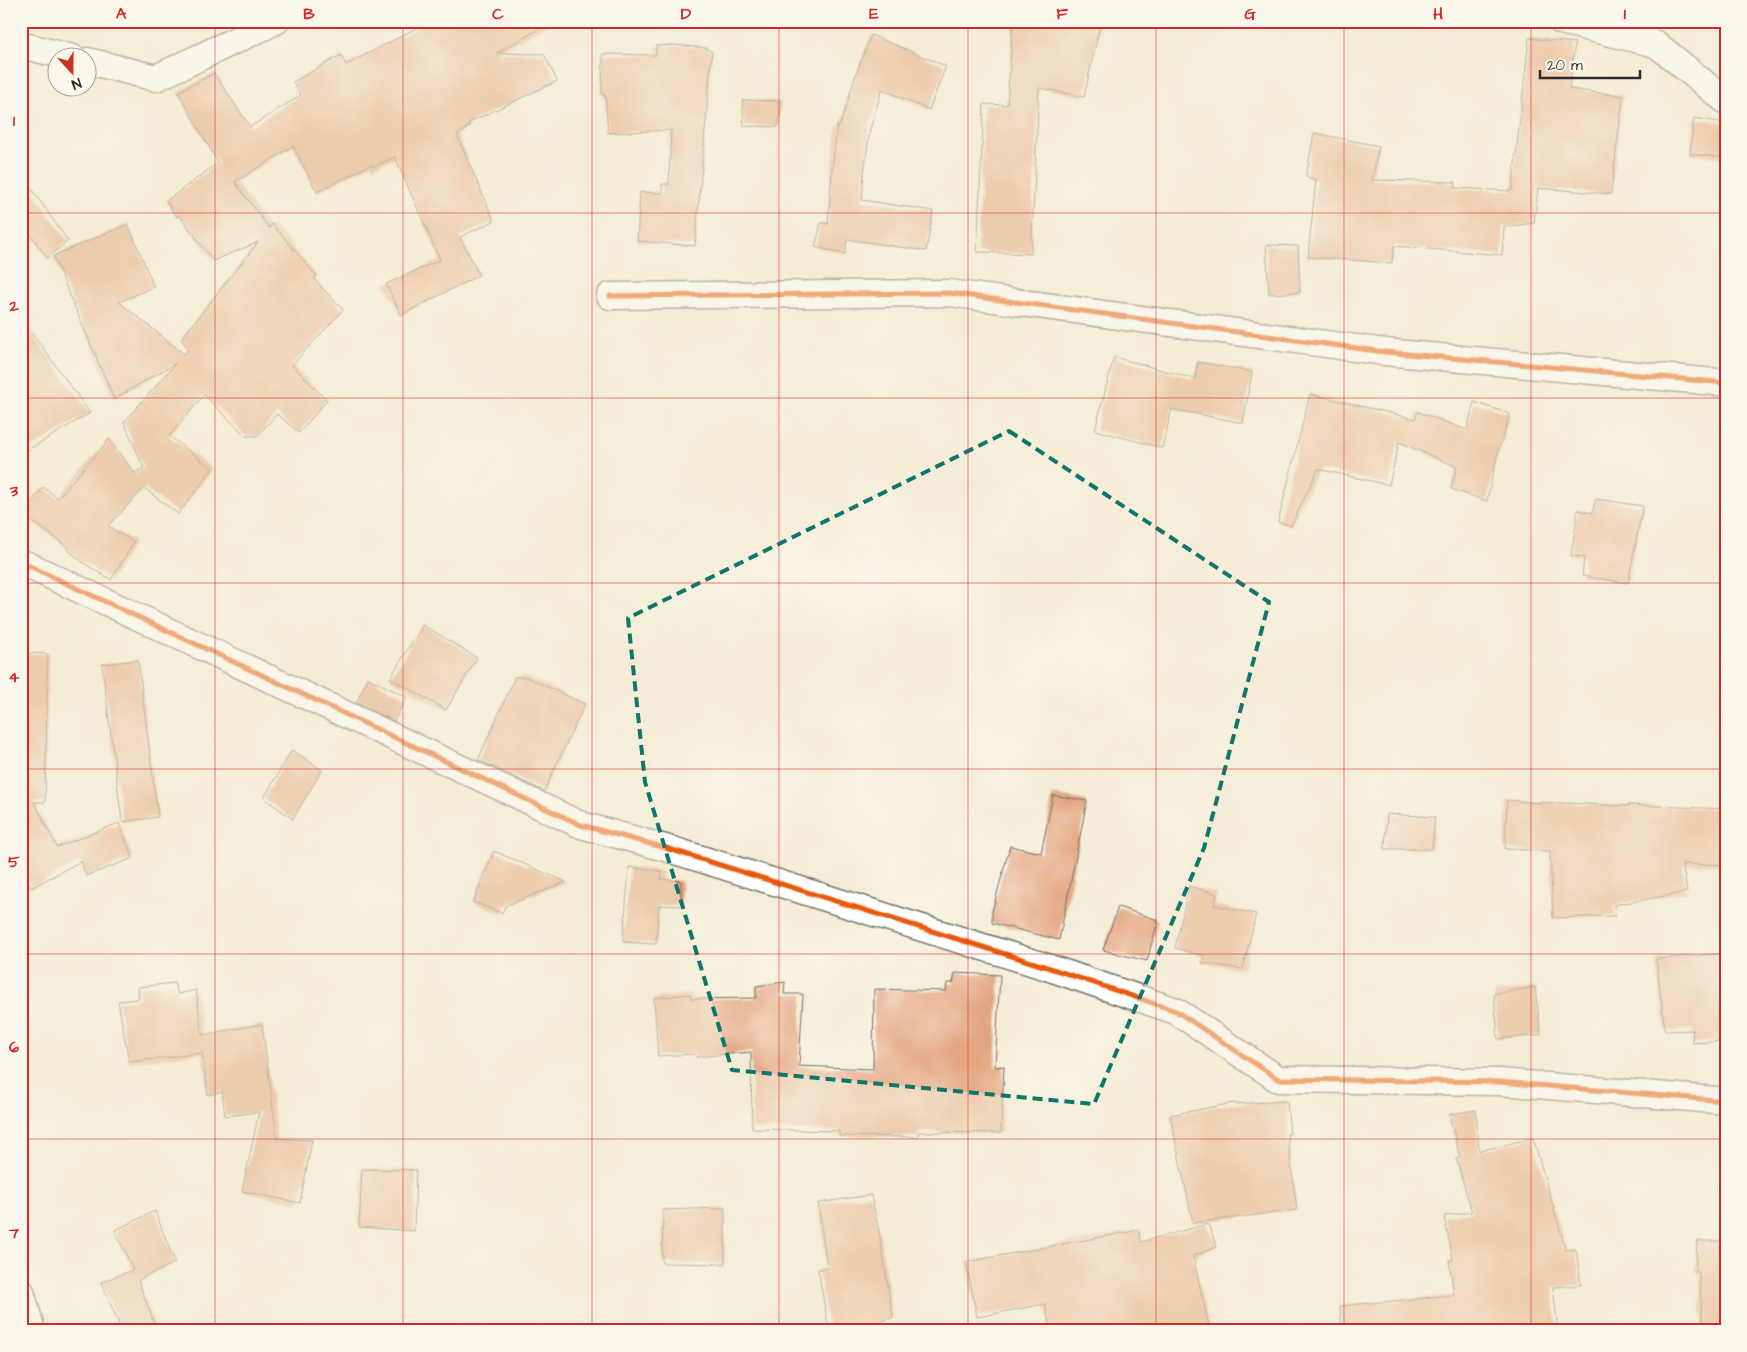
<svg xmlns="http://www.w3.org/2000/svg" width="1747" height="1352" viewBox="0 0 1747 1352" font-family="'Architects Daughter',sans-serif">
<style>
.building{fill:#e4a47f}
.lines{fill:none;stroke-linecap:round;stroke-linejoin:round}
.street-casing{stroke:#716f67;stroke-width:29}
.street{stroke:#fff;stroke-width:26}
.cycleway-casing{stroke:#fbf7ec;stroke-width:8}
.cycleway{stroke:#e8590c;stroke-width:5}
.marked{fill:none;stroke:#0f766e;stroke-width:4;stroke-dasharray:10 6;stroke-linejoin:round}
.grid{fill:none;stroke:#d62828;stroke-width:1;stroke-opacity:0.55}
.neatline{fill:none;stroke:#d62828;stroke-width:2}
.grid-label{font-size:16px;text-anchor:middle;font-weight:bold;fill:#d62828}
</style>
<rect width="100%" height="100%" fill="#fbf7ec"/>
<filter id="ink" filterUnits="userSpaceOnUse"><feTurbulence type="fractalNoise" baseFrequency=".02" numOctaves="2"/><feDisplacementMap in="SourceGraphic" scale="10" xChannelSelector="R" yChannelSelector="G"/><feConvolveMatrix kernelMatrix="1 2 1 2 8 2 1 2 1" color-interpolation-filters="sRGB"/></filter>
<filter id="wash" filterUnits="userSpaceOnUse"><feTurbulence type="fractalNoise" baseFrequency=".0096" numOctaves="4" result="noise"/><feDisplacementMap in="SourceGraphic" scale="20" xChannelSelector="R" yChannelSelector="G"/><feGaussianBlur stdDeviation="1.12" result="paint"/><feColorMatrix in="noise" values="0 0 0 0 0 0 0 0 0 0 0 0 0 0 0 0 0 1.4 0 .05"/><feComposite in="paint" operator="in"/></filter>
<g filter="url(#wash)">
<rect width="100%" height="100%" fill="#f4ecd6"/>
<g id="blocks">
<path class="building" d="M 430,21 L 553,21 L 497,53 L 544,54 L 557,81 L 468,123 L 470,126 L 457,135 L 494,221 L 460,237 L 479,275 L 401,315 L 386,284 L 440,260 L 395,157 L 373,167 L 372,164 L 317,192 L 293,146 L 235,182 L 269,228 L 272,224 L 317,276 L 314,279 L 343,310 L 292,365 L 327,400 L 299,433 L 277,414 L 257,436 L 246,436 L 204,395 L 169,436 L 213,469 L 178,514 L 144,488 L 108,526 L 134,542 L 111,580 L 84,563 L 68,550 L 69,548 L 22,514 L 43,487 L 58,498 L 109,439 L 134,473 L 144,468 L 124,422 L 176,363 L 114,399 L 53,256 L 128,224 L 154,287 L 119,302 L 184,354 L 188,349 L 181,339 L 258,242 L 213,261 L 180,216 L 177,217 L 166,201 L 218,163 L 178,92 L 214,73 L 250,127 L 301,95 L 293,82 L 341,55 L 346,65 Z
M 1013,21 L 1084,21 L 1100,25 L 1084,97 L 1039,88 L 1031,254 L 977,252 L 984,104 L 1007,105 Z
M 871,35 L 946,66 L 929,110 L 882,89 L 870,129 L 864,172 L 862,200 L 933,211 L 926,251 L 847,239 L 845,254 L 815,247 L 821,223 L 828,224 L 832,169 L 837,126 L 840,126 L 854,80 Z
M 1529,38 L 1575,43 L 1569,89 L 1623,96 L 1611,194 L 1538,188 L 1534,223 L 1504,227 L 1502,255 L 1394,246 L 1392,263 L 1308,257 L 1316,179 L 1306,177 L 1314,133 L 1379,146 L 1372,180 L 1456,182 L 1455,188 L 1512,191 Z
M 674,45 L 707,48 L 707,50 L 712,51 L 695,246 L 637,241 L 640,192 L 662,193 L 662,184 L 669,184 L 671,130 L 608,133 L 605,95 L 602,95 L 603,54 L 656,55 L 656,46 Z
M 742,100 L 781,101 L 778,127 L 744,126 Z
M 1694,118 L 1726,123 L 1726,158 L 1690,154 Z
M 21,174 L 68,241 L 47,258 L 21,221 Z
M 1266,245 L 1298,246 L 1300,292 L 1269,294 Z
M 21,318 L 90,413 L 21,454 Z
M 1114,357 L 1195,379 L 1198,362 L 1252,372 L 1243,423 L 1172,409 L 1162,448 L 1095,430 Z
M 1310,394 L 1415,419 L 1418,412 L 1467,430 L 1474,402 L 1510,414 L 1496,460 L 1487,501 L 1451,489 L 1457,467 L 1399,442 L 1389,485 L 1318,469 L 1291,526 L 1278,522 Z
M 1596,499 L 1643,506 L 1628,583 L 1582,576 L 1584,557 L 1571,556 L 1578,510 L 1592,513 Z
M 423,625 L 477,658 L 446,710 L 390,678 Z
M 21,653 L 48,654 L 45,802 L 34,802 L 57,847 L 119,823 L 133,858 L 86,876 L 81,861 L 31,888 L 21,866 Z
M 138,660 L 158,817 L 122,822 L 102,664 Z
M 515,677 L 526,677 L 585,704 L 544,791 L 478,760 Z
M 368,678 L 407,697 L 394,721 L 356,703 Z
M 292,750 L 322,770 L 293,819 L 264,798 Z
M 1053,795 L 1087,801 L 1059,940 L 992,923 L 992,912 L 1010,846 L 1041,853 Z
M 1507,800 L 1540,803 L 1540,802 L 1628,806 L 1629,805 L 1726,809 L 1726,865 L 1682,864 L 1687,892 L 1614,905 L 1615,916 L 1553,918 L 1550,851 L 1505,849 Z
M 1387,814 L 1435,817 L 1432,849 L 1385,849 Z
M 494,851 L 566,882 L 505,906 L 502,913 L 473,902 Z
M 629,867 L 662,871 L 661,879 L 681,881 L 681,906 L 659,905 L 656,944 L 623,942 Z
M 1189,886 L 1217,894 L 1214,905 L 1256,914 L 1243,969 L 1202,963 L 1204,956 L 1175,948 Z
M 1118,907 L 1158,920 L 1147,961 L 1103,950 Z
M 1720,954 L 1726,1011 L 1726,1041 L 1692,1043 L 1693,1030 L 1665,1031 L 1656,959 Z
M 955,973 L 1000,975 L 995,1067 L 1004,1066 L 1001,1133 L 918,1132 L 918,1137 L 839,1136 L 839,1131 L 752,1129 L 751,1052 L 696,1057 L 695,1054 L 658,1056 L 654,998 L 690,994 L 691,999 L 756,998 L 756,986 L 785,982 L 784,994 L 803,994 L 799,1066 L 873,1069 L 874,989 L 946,991 L 947,983 L 953,983 Z
M 174,983 L 178,994 L 196,990 L 202,1035 L 262,1024 L 277,1139 L 312,1140 L 300,1203 L 242,1191 L 259,1112 L 225,1116 L 222,1092 L 208,1095 L 202,1053 L 129,1062 L 118,1001 L 139,999 L 138,987 Z
M 1535,987 L 1541,1035 L 1498,1039 L 1494,994 Z
M 1287,1101 L 1290,1134 L 1287,1134 L 1297,1210 L 1193,1223 L 1170,1115 L 1234,1103 L 1235,1104 Z
M 1476,1110 L 1479,1151 L 1533,1138 L 1566,1250 L 1576,1249 L 1581,1285 L 1553,1287 L 1558,1331 L 1342,1331 L 1340,1306 L 1454,1295 L 1449,1260 L 1453,1260 L 1444,1216 L 1472,1212 L 1456,1158 L 1460,1157 L 1449,1114 Z
M 362,1169 L 416,1170 L 414,1231 L 359,1227 Z
M 871,1195 L 880,1236 L 893,1318 L 881,1320 L 883,1331 L 829,1331 L 818,1269 L 827,1268 L 818,1203 Z
M 725,1208 L 725,1264 L 662,1263 L 663,1210 Z
M 155,1211 L 175,1263 L 138,1280 L 157,1331 L 122,1331 L 101,1282 L 133,1270 L 115,1230 Z
M 1208,1224 L 1217,1247 L 1193,1256 L 1210,1331 L 1051,1331 L 1045,1304 L 977,1317 L 966,1262 L 1139,1230 L 1141,1242 Z
M 1697,1241 L 1726,1241 L 1726,1331 L 1703,1331 L 1699,1272 L 1695,1272 Z"/>
</g>
</g>
<g filter="url(#ink)">
<use href="#blocks" fill-opacity="0" stroke="#716f67" stroke-width="1"/>
<g class="lines">
<g class="street-casing">
<path id="street" d="M 1561,21 L 1656,44 L 1726,101
M 21,45 L 73,58
M 88,61 L 156,78 L 276,21
M 610,296 L 949,293 L 1385,352 L 1726,383
M 21,562 L 581,825 L 669,849 L 1044,966 L 1176,1011 L 1278,1079 L 1500,1082 L 1726,1101
M 21,1292 L 32,1331"/>
</g>
<use href="#street" class="street"/>
<g class="cycleway-casing">
<path id="cycleway" d="M 610,296 L 949,293 L 1385,352 L 1726,383
M 21,562 L 581,825 L 669,849 L 1044,966 L 1176,1011 L 1278,1079 L 1500,1082 L 1726,1101"/>
</g>
<use href="#cycleway" class="cycleway"/>
</g>
</g>
<path d="M0 0H1747V1352H0ZM 1009,431 L 1269,602 L 1204,848 L 1094,1104 L 732,1070 L 645,782 L 628,618 Z" fill="#f4ecd6" fill-opacity=".55" fill-rule="evenodd"/>
<path class="marked" d="M 1009,431 L 1269,602 L 1204,848 L 1094,1104 L 732,1070 L 645,782 L 628,618 Z"/>
<path class="grid" d="M 215,21 L 215,1331M 403,21 L 403,1331M 592,21 L 592,1331M 779,21 L 779,1331M 968,21 L 968,1331M 1156,21 L 1156,1331M 1344,21 L 1344,1331M 1531,21 L 1531,1331M 21,213 L 1726,213M 21,398 L 1726,398M 21,583 L 1726,583M 21,769 L 1726,769M 21,954 L 1726,954M 21,1139 L 1726,1139"/>
<rect width="1747" height="1352" fill="none" stroke="#fbf7ec" stroke-width="55"/>
<g transform="translate(72 72) rotate(159)"><circle r="24" fill="#fbf7ec" stroke="#a8a59f"/>
<path d="M0-4L9 19L0 12L-9 19Z" fill="#c8321e"/>
<text y="-8" font-size="14" font-weight="bold" text-anchor="middle" fill="#2b2b2b">N</text>
</g>
<path d="M1540 70v8h100v-8" fill="none" stroke="#2b2b2b" stroke-width="2.5"/>
<text x="1547" y="70" font-size="15" fill="#2b2b2b" stroke="#fbf7ec" stroke-width="4" paint-order="stroke">20 m</text>
<rect x="28" y="28" width="1692" height="1296" class="neatline"/>
<g class="grid-label">
<text x="121" y="19">A</text>
<text x="309" y="19">B</text>
<text x="498" y="19">C</text>
<text x="686" y="19">D</text>
<text x="874" y="19">E</text>
<text x="1062" y="19">F</text>
<text x="1250" y="19">G</text>
<text x="1438" y="19">H</text>
<text x="1625" y="19">I</text>
<text x="14" y="126">1</text>
<text x="14" y="311">2</text>
<text x="14" y="496">3</text>
<text x="14" y="682">4</text>
<text x="14" y="867">5</text>
<text x="14" y="1052">6</text>
<text x="14" y="1238">7</text>
</g>
</svg>
